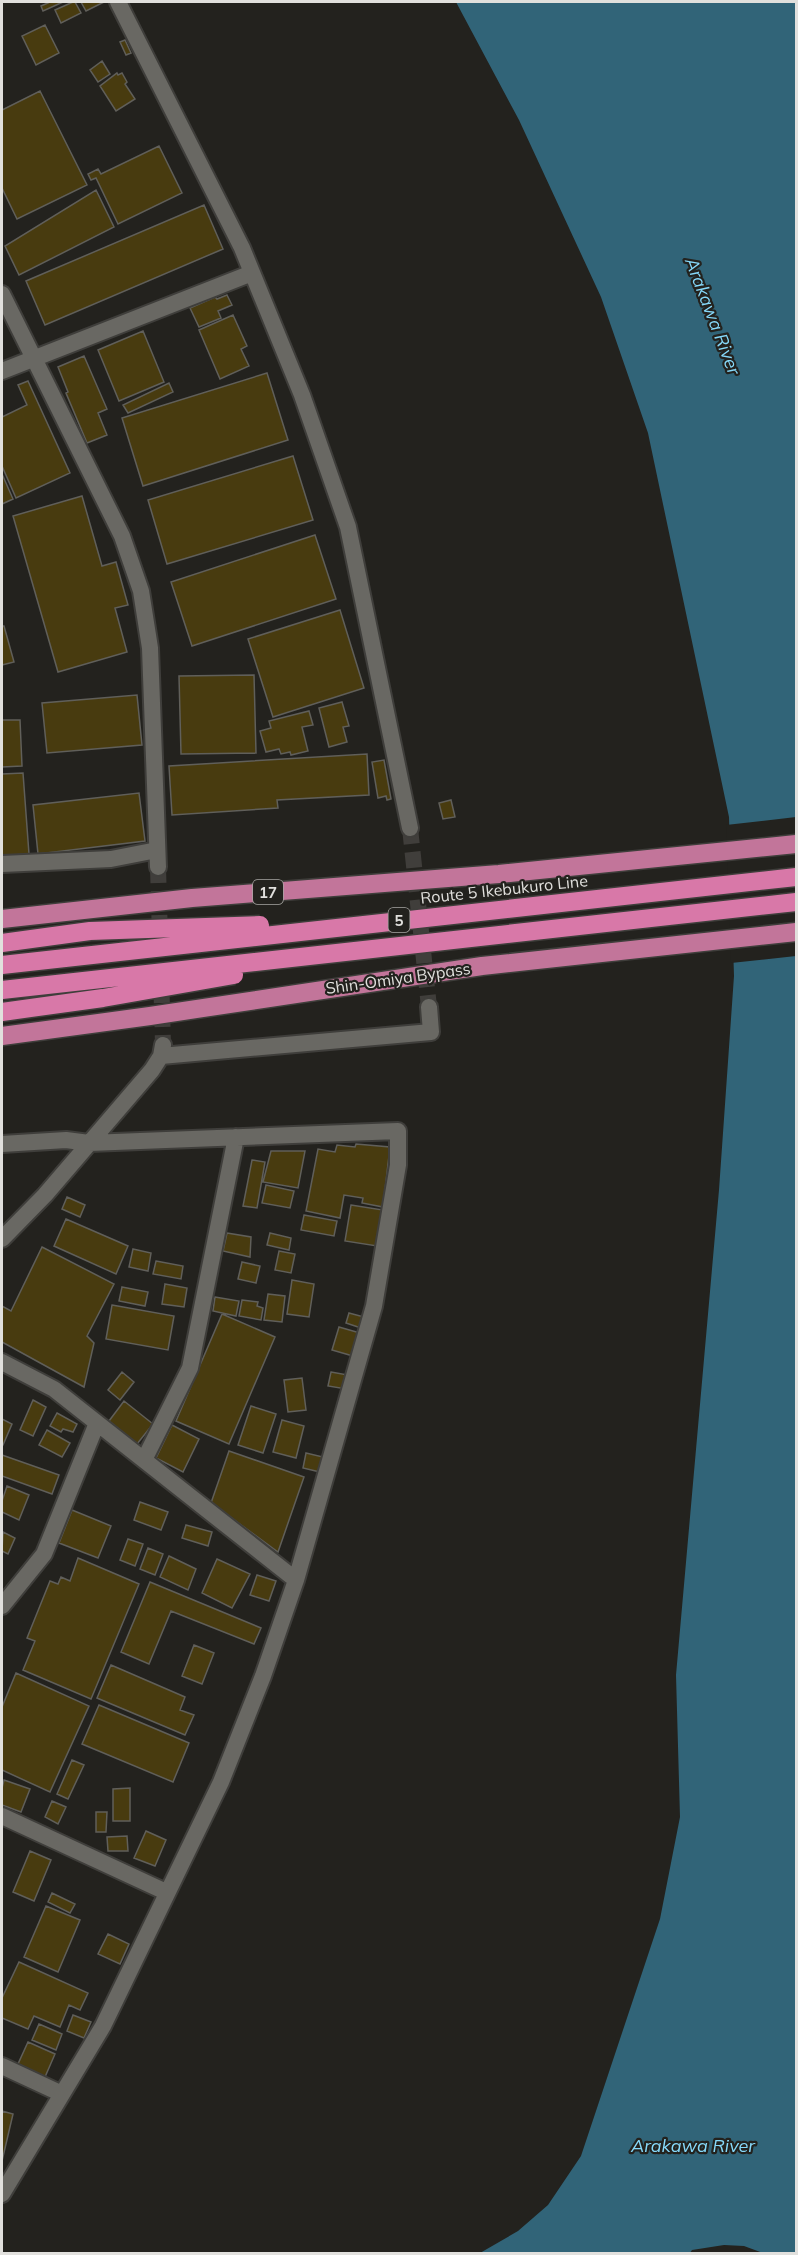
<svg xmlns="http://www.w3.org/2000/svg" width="798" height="2255" viewBox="0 0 798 2255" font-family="Mulish,sans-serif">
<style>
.water{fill:#316478}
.pier{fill:#23221e}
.building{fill:#483b0f;stroke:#605f5a;stroke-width:1.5}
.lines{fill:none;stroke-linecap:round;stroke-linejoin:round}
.minor-tunnel{stroke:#403e3b;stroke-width:16;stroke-dasharray:16 8;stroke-linecap:butt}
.minor-casing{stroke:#3f3e3b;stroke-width:20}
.trunk-casing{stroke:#3f3e3b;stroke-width:21}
.minor{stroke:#696863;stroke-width:16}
.trunk{stroke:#c2759a;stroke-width:18}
.motorway-bridge-casing{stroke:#3f3e3b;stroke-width:21;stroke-linecap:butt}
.motorway-bridge{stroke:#d878a8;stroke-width:18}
.labels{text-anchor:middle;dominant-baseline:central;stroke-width:4.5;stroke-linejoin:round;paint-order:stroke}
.shield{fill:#23221e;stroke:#a8a7a4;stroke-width:1.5}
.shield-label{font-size:15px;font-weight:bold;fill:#e1e0dd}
.street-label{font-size:16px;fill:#e1e0dd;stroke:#23221e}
.water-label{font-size:18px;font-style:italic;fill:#86d9fa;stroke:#23221e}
</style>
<rect width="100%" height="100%" fill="#23221e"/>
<path class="water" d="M 456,2 L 796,2 L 796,2253 L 763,2253 L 744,2246 L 724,2245 L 692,2250 L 689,2254 L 480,2253 L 518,2231 L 548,2205 L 581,2156 L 660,1919 L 680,1817 L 676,1675 L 719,1190 L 734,976 L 729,817 L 648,433 L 601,297 L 519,120 Z"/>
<path class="pier" d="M 796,817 L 796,956 L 731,963 L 726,825 Z"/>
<path class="building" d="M 47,2 L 63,2 L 43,11 L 41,6 L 48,3 Z
M 73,2 L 75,2 L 81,13 L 61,23 L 55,10 Z
M 81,2 L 104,2 L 86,11 Z
M 45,25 L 59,53 L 36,65 L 22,36 Z
M 125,40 L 131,53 L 126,55 L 120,42 Z
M 102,61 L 110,74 L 98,82 L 90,70 Z
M 117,73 L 118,75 L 122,73 L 127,82 L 125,84 L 135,99 L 116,111 L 100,86 Z
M 40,91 L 87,185 L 17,219 L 2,188 L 2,110 Z
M 159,146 L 182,193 L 118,224 L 96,178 L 91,180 L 88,174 L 98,169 L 101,174 Z
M 96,190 L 114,227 L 19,275 L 5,246 Z
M 204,205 L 223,249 L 45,325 L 26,281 Z
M 227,295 L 232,305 L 218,311 L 221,318 L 199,327 L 190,308 L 215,297 L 217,299 Z
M 233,315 L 247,346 L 241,349 L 249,366 L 220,379 L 199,330 Z
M 143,331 L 164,382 L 119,401 L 98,350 Z
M 84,356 L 107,409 L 98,413 L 107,435 L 87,443 L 66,393 L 68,392 L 58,367 Z
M 267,373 L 288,440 L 143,486 L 122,418 Z
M 28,381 L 70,473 L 16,498 L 2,466 L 2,417 L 27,405 L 18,385 Z
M 169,383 L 173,392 L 128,413 L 123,405 Z
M 293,456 L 313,520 L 167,564 L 148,500 Z
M 2,474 L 13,499 L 2,504 Z
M 82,496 L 102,566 L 116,562 L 128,605 L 115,608 L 127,652 L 58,672 L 13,516 Z
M 315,535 L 336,599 L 192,646 L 171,582 Z
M 340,610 L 364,688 L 273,717 L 248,639 Z
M 2,626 L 4,626 L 14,662 L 2,665 Z
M 254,675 L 256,753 L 181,754 L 179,676 Z
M 137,695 L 142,745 L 47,753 L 42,703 Z
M 342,702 L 349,726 L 343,727 L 347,742 L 329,747 L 319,708 Z
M 309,711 L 313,725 L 302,727 L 308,751 L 291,755 L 290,752 L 281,754 L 279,749 L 266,752 L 260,731 L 271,728 L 269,721 Z
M 2,720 L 20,720 L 22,766 L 2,767 Z
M 367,754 L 369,795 L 277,800 L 278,808 L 172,815 L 169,766 Z
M 384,760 L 391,799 L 387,800 L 386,796 L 378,798 L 372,762 Z
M 23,773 L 29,854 L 2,856 L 2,774 Z
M 139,793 L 145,841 L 38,854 L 33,805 Z
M 451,800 L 455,817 L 443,819 L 439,803 Z
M 356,1144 L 390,1147 L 383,1207 L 362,1203 L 363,1198 L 344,1195 L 340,1218 L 306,1211 L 318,1149 L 335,1152 L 337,1145 L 355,1147 Z
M 271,1151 L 305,1151 L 298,1188 L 263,1182 Z
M 252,1160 L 265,1162 L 257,1208 L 243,1206 Z
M 266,1185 L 294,1191 L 290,1208 L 262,1203 Z
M 67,1197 L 85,1205 L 80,1217 L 62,1209 Z
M 351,1205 L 383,1210 L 377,1246 L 345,1241 Z
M 304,1215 L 337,1221 L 334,1236 L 301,1230 Z
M 66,1219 L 128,1246 L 116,1274 L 54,1246 Z
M 227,1233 L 251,1237 L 250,1257 L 223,1251 Z
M 270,1233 L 291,1238 L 289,1250 L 267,1245 Z
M 42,1247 L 114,1284 L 87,1336 L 94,1343 L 84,1387 L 2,1342 L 2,1306 L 11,1311 Z
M 133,1249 L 151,1253 L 148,1271 L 129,1267 Z
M 279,1251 L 295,1254 L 291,1273 L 275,1270 Z
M 156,1261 L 183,1266 L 181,1279 L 153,1274 Z
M 242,1262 L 260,1266 L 256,1283 L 238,1279 Z
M 292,1280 L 314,1284 L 309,1317 L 287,1314 Z
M 165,1284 L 187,1288 L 184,1307 L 162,1304 Z
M 122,1287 L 148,1292 L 145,1306 L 119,1301 Z
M 268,1294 L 285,1296 L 282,1322 L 264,1320 Z
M 215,1297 L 239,1301 L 236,1316 L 213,1311 Z
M 242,1300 L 258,1302 L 257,1306 L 263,1308 L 261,1320 L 239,1316 Z
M 112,1305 L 174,1316 L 168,1350 L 106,1339 Z
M 349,1313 L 364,1317 L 361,1328 L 346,1323 Z
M 222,1314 L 275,1337 L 229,1444 L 176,1421 Z
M 339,1327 L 360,1333 L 353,1356 L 332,1350 Z
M 122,1372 L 134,1382 L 120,1400 L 108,1390 Z
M 331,1372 L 348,1375 L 346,1389 L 328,1386 Z
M 302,1378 L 306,1410 L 288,1412 L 284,1380 Z
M 33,1400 L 46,1407 L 33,1436 L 20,1430 Z
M 124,1401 L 153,1424 L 137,1444 L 109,1421 Z
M 251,1406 L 276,1414 L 263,1453 L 238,1445 Z
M 57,1413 L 77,1424 L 73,1432 L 63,1429 L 61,1432 L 50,1426 Z
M 2,1419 L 12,1424 L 3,1445 L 2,1445 Z
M 282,1420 L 304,1426 L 296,1458 L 273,1452 Z
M 172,1425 L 199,1439 L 183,1472 L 156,1458 Z
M 47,1430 L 70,1443 L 62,1457 L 39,1445 Z
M 229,1451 L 304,1477 L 278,1552 L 211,1503 Z
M 306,1453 L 323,1457 L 320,1472 L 303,1468 Z
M 2,1455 L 59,1475 L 52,1494 L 2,1476 Z
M 7,1486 L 29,1495 L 19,1520 L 2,1512 L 2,1501 Z
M 140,1502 L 168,1512 L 161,1530 L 134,1520 Z
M 72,1510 L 111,1526 L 98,1558 L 59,1543 Z
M 186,1525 L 212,1532 L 208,1546 L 182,1538 Z
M 3,1532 L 15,1538 L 8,1554 L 2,1551 Z
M 128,1539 L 143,1544 L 135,1566 L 120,1560 Z
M 148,1548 L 163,1554 L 155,1575 L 140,1569 Z
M 169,1556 L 196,1569 L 188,1590 L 160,1577 Z
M 78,1558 L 139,1584 L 91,1699 L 23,1670 L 35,1641 L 27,1638 L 50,1581 L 58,1584 L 61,1577 L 70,1581 Z
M 217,1559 L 250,1574 L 232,1608 L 202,1593 Z
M 257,1575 L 276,1581 L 269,1601 L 250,1595 Z
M 150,1582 L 261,1628 L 254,1644 L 171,1611 L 149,1664 L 121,1652 Z
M 194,1645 L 214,1653 L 202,1684 L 182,1676 Z
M 111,1665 L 185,1697 L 180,1710 L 194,1715 L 185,1735 L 97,1698 Z
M 16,1673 L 89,1706 L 50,1792 L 2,1770 L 2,1707 Z
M 99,1705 L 189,1743 L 173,1782 L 82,1744 Z
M 72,1760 L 84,1765 L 68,1799 L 57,1794 Z
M 4,1780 L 30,1789 L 21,1812 L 2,1805 L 2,1788 Z
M 130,1788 L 130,1821 L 113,1821 L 113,1789 Z
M 52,1801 L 66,1807 L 58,1824 L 45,1817 Z
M 96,1812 L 107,1812 L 106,1832 L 96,1832 Z
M 146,1831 L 166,1840 L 155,1866 L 134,1858 Z
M 127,1836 L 128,1851 L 108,1851 L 107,1837 Z
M 30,1851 L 51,1860 L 34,1901 L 13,1892 Z
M 52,1893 L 75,1904 L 70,1913 L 48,1902 Z
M 46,1906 L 80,1920 L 58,1972 L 24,1957 Z
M 108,1934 L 129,1944 L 120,1964 L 98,1954 Z
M 19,1962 L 88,1993 L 80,2010 L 69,2005 L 60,2027 L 34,2016 L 28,2029 L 2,2018 L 2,1998 Z
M 73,2015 L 91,2022 L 84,2038 L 67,2031 Z
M 39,2024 L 62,2034 L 56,2050 L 32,2040 Z
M 28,2042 L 55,2054 L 45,2077 L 18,2064 Z
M 2,2111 L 13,2114 L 2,2161 Z"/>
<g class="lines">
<path class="minor-tunnel" d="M 410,828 L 429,1007
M 158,867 L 163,1044"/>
<g class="minor-casing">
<path id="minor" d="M 118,2 L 242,248 L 302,395 L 348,527 L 410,828
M 2,294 L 122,536 L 141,591 L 150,648 L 158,867
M 2,371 L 252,273
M 2,864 L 111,859 L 157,850
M 161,1056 L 431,1032 L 429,1007
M 2,1144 L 66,1140 L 89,1143 L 398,1131 L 398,1165 L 374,1306 L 296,1580 L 263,1676 L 221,1782 L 103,2026 L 2,2194
M 2,1239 L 45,1195 L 152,1070 L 161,1056 L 163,1045
M 2,1362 L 54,1389 L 296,1580
M 144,1460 L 190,1368 L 236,1137
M 2,1606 L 44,1554 L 97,1423
M 2,1816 L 166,1892
M 2,2066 L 62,2094"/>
</g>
<g class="trunk-casing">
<path id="trunk" d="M 2,919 L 192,898 L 499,874 L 796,844
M 2,1036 L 150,1016 L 482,966 L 796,932"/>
</g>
<use href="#minor" class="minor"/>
<use href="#trunk" class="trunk"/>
<g class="motorway-bridge-casing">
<path id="motorway-bridge" d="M 2,943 L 90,931 L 260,925
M 2,965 L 796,877
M 2,990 L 796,902
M 2,1012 L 103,998 L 234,975"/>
</g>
<use href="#motorway-bridge" class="motorway-bridge"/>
</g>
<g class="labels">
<g class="shield">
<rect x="253" y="880" width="30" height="24" rx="4.5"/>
<rect x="388.5" y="908" width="21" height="24" rx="4.5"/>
</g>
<g class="shield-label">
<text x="268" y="892">17</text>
<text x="399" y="920">5</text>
</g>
<g class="street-label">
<text transform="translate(504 889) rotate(-6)">Route 5 Ikebukuro Line</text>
<text transform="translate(398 978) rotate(-8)">Shin-Omiya Bypass</text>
</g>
<g class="water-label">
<text transform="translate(713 316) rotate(69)">Arakawa River</text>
<text x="693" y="2145">Arakawa River</text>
</g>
</g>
<rect width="798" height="2255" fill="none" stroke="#e1e0dd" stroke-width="6"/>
</svg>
